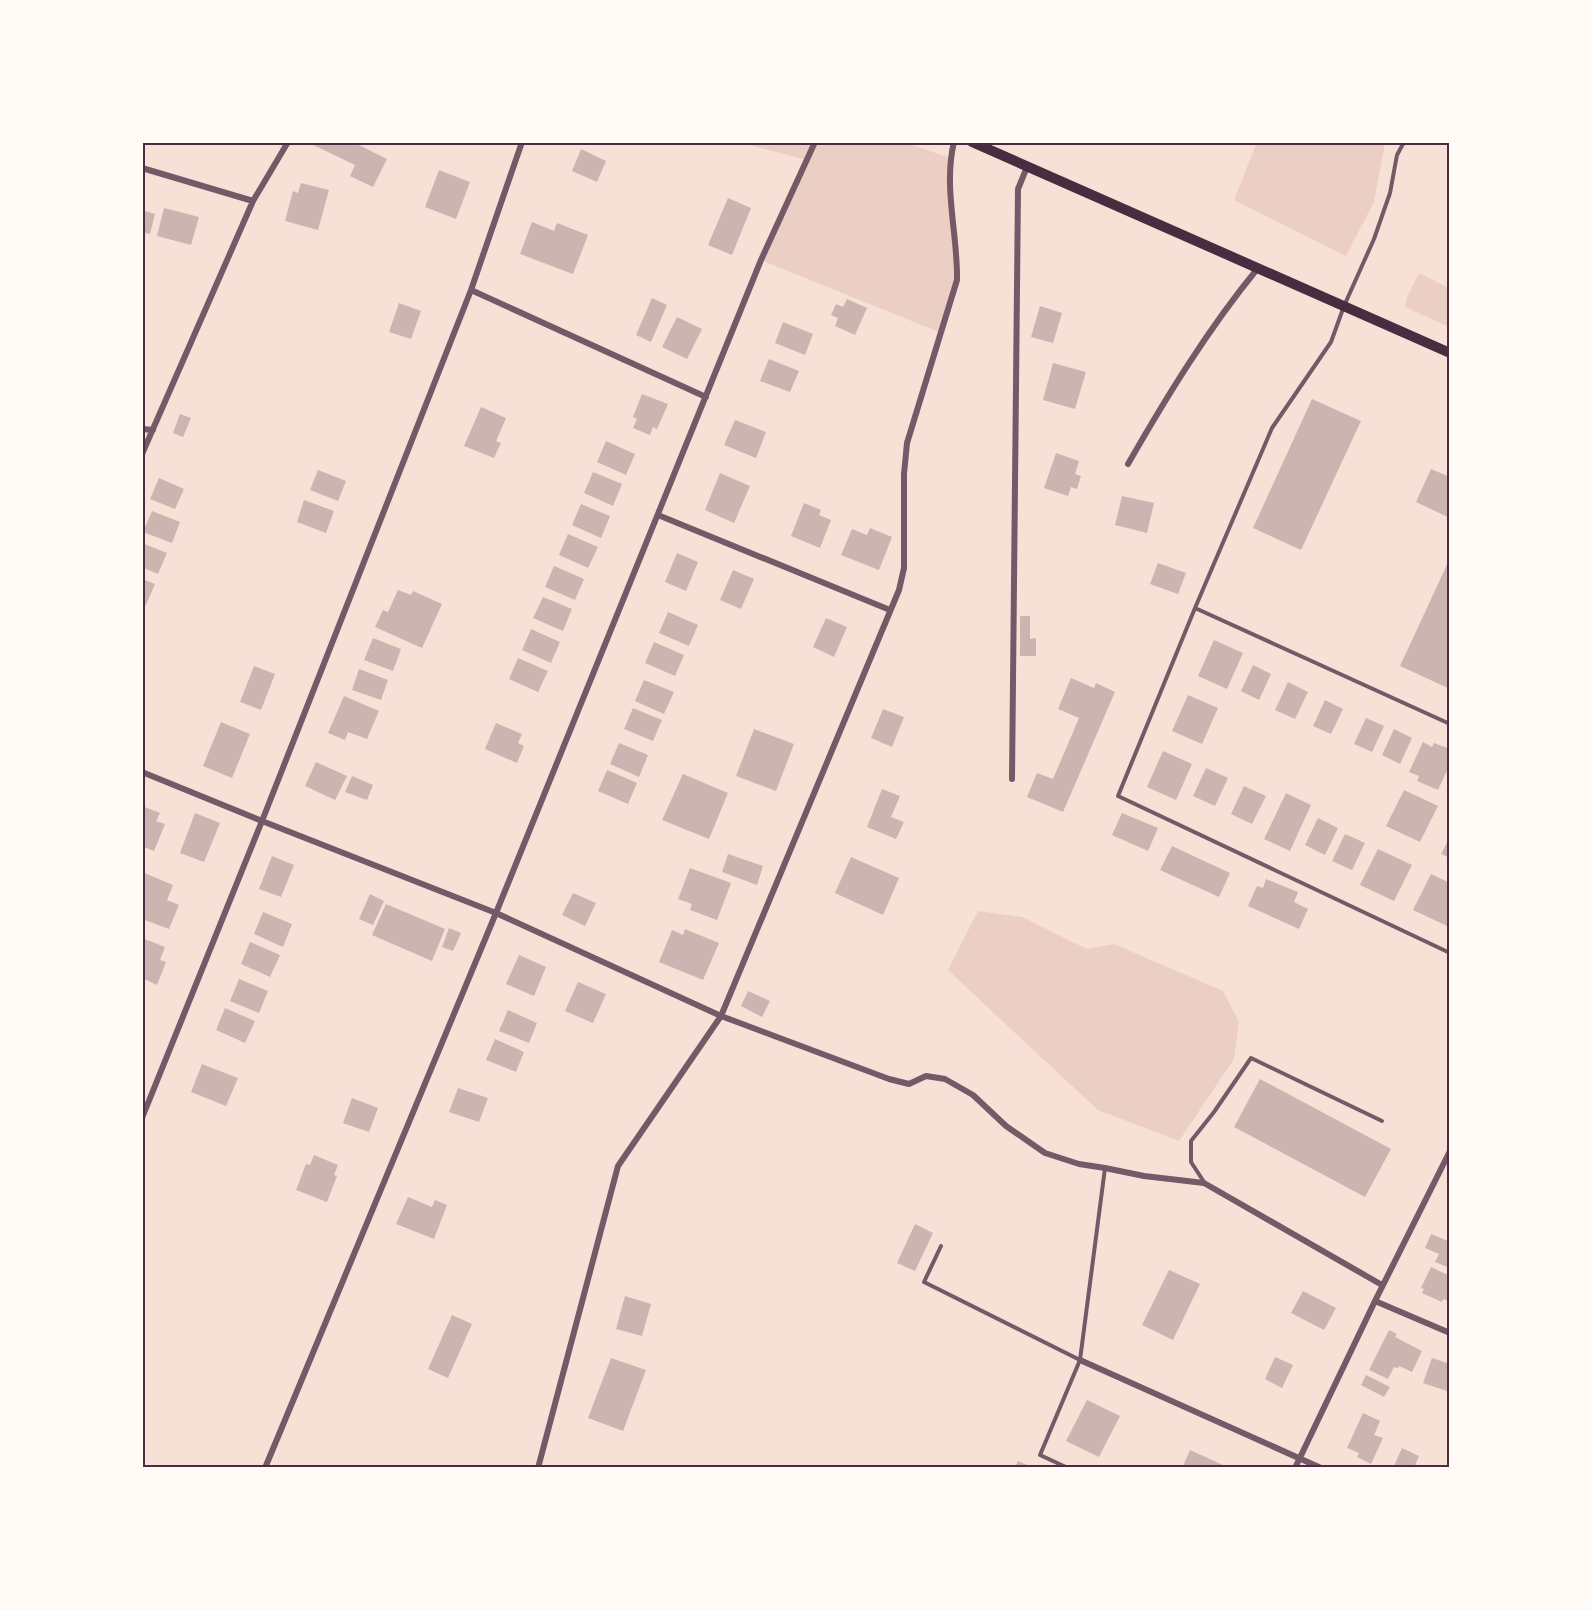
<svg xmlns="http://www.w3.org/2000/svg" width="1592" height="1610" viewBox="0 0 1592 1610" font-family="'Source Serif 4',serif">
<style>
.green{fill:#ebcfc5}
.building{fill:#ccb4b1}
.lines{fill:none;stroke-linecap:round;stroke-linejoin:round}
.service{stroke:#755966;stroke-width:4}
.minor{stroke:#755966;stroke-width:6}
.secondary{stroke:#4a2c40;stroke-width:10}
.neatline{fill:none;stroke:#4a2c40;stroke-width:2}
</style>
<rect width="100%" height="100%" fill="#f7e1d7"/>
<path class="green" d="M 1257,142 L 1385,143 L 1374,202 L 1346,256 L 1234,200 Z
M 742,143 L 907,143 L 950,158 L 957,280 L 941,333 L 761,260 L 807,160 Z
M 1419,273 L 1449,288 L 1449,327 L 1405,307 L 1407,297 Z
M 978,911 L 1022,917 L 1087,949 L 1114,944 L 1223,991 L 1239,1022 L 1234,1059 L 1179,1141 L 1098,1110 L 1030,1047 L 948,970 Z"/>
<path class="building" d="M 307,142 L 353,142 L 387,159 L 373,187 L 350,176 L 355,165 Z
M 581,149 L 606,161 L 597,182 L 572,171 Z
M 439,170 L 470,182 L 456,219 L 425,207 Z
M 301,183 L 329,190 L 318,230 L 285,221 L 293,191 L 298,193 Z
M 728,198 L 751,208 L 732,255 L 708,245 Z
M 164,208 L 199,217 L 191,245 L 157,236 Z
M 142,210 L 155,214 L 150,234 L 142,232 Z
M 532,222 L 554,231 L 557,223 L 588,235 L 573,274 L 520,254 Z
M 652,298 L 667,305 L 651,342 L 636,335 Z
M 847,299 L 867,308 L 855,335 L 835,326 L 838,318 L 831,315 L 836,304 L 843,307 Z
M 399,303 L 421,311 L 411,339 L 389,332 Z
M 1040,306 L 1062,313 L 1053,343 L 1031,337 Z
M 677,317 L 702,329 L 687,359 L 662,347 Z
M 783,322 L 813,334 L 805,355 L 775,343 Z
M 769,359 L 799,371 L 790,392 L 760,381 Z
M 1053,363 L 1086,372 L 1075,409 L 1043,400 Z
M 642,394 L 668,404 L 657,429 L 653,427 L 650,435 L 633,428 L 637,419 L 633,417 Z
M 1312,399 L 1361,421 L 1301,550 L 1253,528 Z
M 481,407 L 506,418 L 496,441 L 501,443 L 494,458 L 464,446 Z
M 180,414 L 191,418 L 183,437 L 173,433 Z
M 735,420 L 766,432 L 756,458 L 724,445 Z
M 606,441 L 635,454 L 626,475 L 597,462 Z
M 1056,453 L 1079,461 L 1075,474 L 1081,476 L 1077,489 L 1071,487 L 1068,496 L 1044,488 Z
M 1431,469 L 1450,477 L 1450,518 L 1416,502 Z
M 318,470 L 346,481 L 338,501 L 310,490 Z
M 593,472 L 622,484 L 613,506 L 584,493 Z
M 720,473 L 750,486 L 734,523 L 705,510 Z
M 159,478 L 184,489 L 175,509 L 150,499 Z
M 1122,496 L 1154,503 L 1147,533 L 1115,525 Z
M 304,500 L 334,511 L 326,533 L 297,522 Z
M 804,503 L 821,510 L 819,515 L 831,520 L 820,548 L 791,536 Z
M 581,504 L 610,516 L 601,538 L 572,525 Z
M 152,511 L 180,522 L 172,543 L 143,532 Z
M 870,528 L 892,537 L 879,570 L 841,555 L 852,529 L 867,535 Z
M 568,534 L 598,547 L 588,568 L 559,555 Z
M 142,543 L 167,553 L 158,574 L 142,567 Z
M 677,553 L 698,562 L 686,591 L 665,582 Z
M 1450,558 L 1450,689 L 1400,666 Z
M 1158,563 L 1186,573 L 1178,594 L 1150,584 Z
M 554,566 L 584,579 L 575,600 L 545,587 Z
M 733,570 L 754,579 L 741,609 L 720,600 Z
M 142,579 L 155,584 L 146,605 L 142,603 Z
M 398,590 L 411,595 L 413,591 L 442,604 L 422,648 L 375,627 L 383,610 L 388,612 Z
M 543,597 L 572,609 L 563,631 L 533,618 Z
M 668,612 L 698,625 L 689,646 L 659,633 Z
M 1020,616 L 1030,616 L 1030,639 L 1036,638 L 1036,656 L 1020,656 Z
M 826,618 L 847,627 L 834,657 L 813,647 Z
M 531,629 L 560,642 L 551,663 L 522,650 Z
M 373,638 L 401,649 L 393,671 L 364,660 Z
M 1214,640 L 1243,653 L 1227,689 L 1198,676 Z
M 654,642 L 684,655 L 675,676 L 645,663 Z
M 518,658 L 548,671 L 538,692 L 509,679 Z
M 1253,665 L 1271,674 L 1259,700 L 1241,691 Z
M 254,666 L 275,674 L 261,710 L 240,702 Z
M 359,669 L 388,680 L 381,700 L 352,690 Z
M 1071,678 L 1094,688 L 1096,683 L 1115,692 L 1063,812 L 1027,797 L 1037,773 L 1053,779 L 1079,718 L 1058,709 Z
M 644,680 L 674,692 L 664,714 L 635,701 Z
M 1288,682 L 1308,692 L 1295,719 L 1275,710 Z
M 1188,695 L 1218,708 L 1202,744 L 1172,731 Z
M 344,696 L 379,711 L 367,739 L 348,732 L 345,740 L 328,733 Z
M 1325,700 L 1343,709 L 1331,734 L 1313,726 Z
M 633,708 L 662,720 L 653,741 L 624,729 Z
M 883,709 L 904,717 L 892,747 L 871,738 Z
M 1366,718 L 1384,726 L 1372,752 L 1354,744 Z
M 221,722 L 250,734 L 232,778 L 203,766 Z
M 496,723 L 522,734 L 518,743 L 524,746 L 517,763 L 485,749 Z
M 754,729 L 794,744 L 776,791 L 736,776 Z
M 1394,729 L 1412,738 L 1400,764 L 1382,755 Z
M 1423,742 L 1432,747 L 1434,743 L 1450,749 L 1450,764 L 1438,790 L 1417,781 L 1419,776 L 1409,772 Z
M 619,743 L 648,755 L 639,777 L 610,764 Z
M 1163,751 L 1192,764 L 1176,800 L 1147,787 Z
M 316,762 L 347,776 L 335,800 L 305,786 Z
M 1206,768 L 1228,778 L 1215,806 L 1193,796 Z
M 607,770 L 637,783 L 628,804 L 598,791 Z
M 683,774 L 728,793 L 709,839 L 662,820 Z
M 352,776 L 373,785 L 367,800 L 345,792 Z
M 1244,786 L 1266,796 L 1252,824 L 1231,814 Z
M 882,789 L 900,796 L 891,817 L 904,822 L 896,839 L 867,827 Z
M 1404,790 L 1438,806 L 1420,842 L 1386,826 Z
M 1286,793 L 1311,805 L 1290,851 L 1264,839 Z
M 142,806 L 160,813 L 156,821 L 165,824 L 154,851 L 142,846 Z
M 195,813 L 220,823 L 204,862 L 180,853 Z
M 1122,813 L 1158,828 L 1148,851 L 1112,835 Z
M 1318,818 L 1338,828 L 1325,855 L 1305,845 Z
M 1345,834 L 1365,843 L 1352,870 L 1332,861 Z
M 1450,837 L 1450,858 L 1441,854 Z
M 1172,846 L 1230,873 L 1219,897 L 1160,870 Z
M 1378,849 L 1412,865 L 1394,901 L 1360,885 Z
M 728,854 L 763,866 L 757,885 L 722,872 Z
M 272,856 L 294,865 L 281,897 L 259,889 Z
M 851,857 L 899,878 L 883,915 L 835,893 Z
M 690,868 L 731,883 L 717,920 L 690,910 L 692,904 L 678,899 Z
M 142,872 L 173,885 L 167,900 L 179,905 L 169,929 L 142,919 Z
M 1431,874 L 1450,883 L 1450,921 L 1447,926 L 1413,910 Z
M 1266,879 L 1298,892 L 1294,902 L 1308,909 L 1299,929 L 1248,906 L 1257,886 L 1263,888 Z
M 573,893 L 596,903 L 585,926 L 562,915 Z
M 370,894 L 384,901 L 373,925 L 359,919 Z
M 386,904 L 445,929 L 432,961 L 372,935 Z
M 263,912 L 292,924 L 283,947 L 254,934 Z
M 449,928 L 461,933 L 453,951 L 442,947 Z
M 685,929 L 719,943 L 703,980 L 659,962 L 672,930 L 683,935 Z
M 142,938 L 165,947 L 160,960 L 166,962 L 157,985 L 142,978 Z
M 250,942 L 280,955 L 270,977 L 241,964 Z
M 519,955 L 546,967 L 534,996 L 506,984 Z
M 239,979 L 268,991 L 259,1013 L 230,1001 Z
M 578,982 L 606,994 L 593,1023 L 565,1011 Z
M 748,991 L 770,1001 L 762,1017 L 741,1006 Z
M 225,1008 L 255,1021 L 245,1043 L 216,1030 Z
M 508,1010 L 537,1023 L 529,1043 L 499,1031 Z
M 495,1039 L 524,1052 L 516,1072 L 486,1060 Z
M 202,1064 L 238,1078 L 226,1106 L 191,1092 Z
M 1260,1079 L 1391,1149 L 1365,1197 L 1234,1127 Z
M 458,1088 L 488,1098 L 479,1122 L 449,1112 Z
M 352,1098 L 378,1108 L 369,1132 L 343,1123 Z
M 314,1155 L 338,1165 L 334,1175 L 337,1176 L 327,1202 L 296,1190 L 306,1164 L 310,1165 Z
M 408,1197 L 432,1207 L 435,1200 L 447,1205 L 434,1239 L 396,1224 Z
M 915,1224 L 933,1233 L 915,1271 L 897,1263 Z
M 1431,1234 L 1450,1242 L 1450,1268 L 1435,1262 L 1439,1254 L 1425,1248 Z
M 1431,1267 L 1450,1276 L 1450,1302 L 1443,1299 L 1442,1302 L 1422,1293 L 1424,1289 L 1421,1288 Z
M 1169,1270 L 1200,1284 L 1173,1340 L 1142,1325 Z
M 1303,1291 L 1336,1308 L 1324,1330 L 1291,1313 Z
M 625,1296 L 651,1304 L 642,1336 L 616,1329 Z
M 452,1315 L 472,1324 L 448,1378 L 428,1369 Z
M 1389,1330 L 1397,1334 L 1395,1337 L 1422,1351 L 1412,1372 L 1399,1366 L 1398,1368 L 1394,1367 L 1388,1379 L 1369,1370 Z
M 1275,1357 L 1293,1365 L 1282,1388 L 1265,1379 Z
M 611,1358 L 646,1370 L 623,1431 L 588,1418 Z
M 1432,1358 L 1450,1364 L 1450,1392 L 1423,1383 Z
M 1366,1375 L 1390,1387 L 1384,1397 L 1361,1385 Z
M 1087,1400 L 1120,1416 L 1099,1457 L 1066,1441 Z
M 1363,1413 L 1380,1421 L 1374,1435 L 1383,1438 L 1371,1464 L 1357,1457 L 1359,1453 L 1347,1448 Z
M 1402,1448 L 1419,1456 L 1414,1468 L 1393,1468 Z
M 1190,1450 L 1223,1465 L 1222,1468 L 1182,1468 Z
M 1018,1461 L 1034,1468 L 1015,1468 Z"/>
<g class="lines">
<path class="service" d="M 1404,142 L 1397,155 L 1390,193 L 1374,239 L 1344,306 L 1331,342 L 1272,428 L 1195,608 L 1118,796 L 1450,953
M 1195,608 L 1450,724
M 1204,1182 L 1191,1162 L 1191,1141 L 1214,1112 L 1251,1058 L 1382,1121
M 941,1246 L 924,1282 L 1080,1360
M 1068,1468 L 1040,1455 L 1080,1360 L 1105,1168"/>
<path class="minor" d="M 142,168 L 253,201
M 471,290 L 706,397
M 142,429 L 153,430
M 142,454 L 253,201 L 288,142
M 1128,464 C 1167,396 1208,329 1258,268
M 658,515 L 890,610
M 142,772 L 262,821 L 496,913 L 721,1016 L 889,1079 L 909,1084 L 926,1076 L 945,1079 L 973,1095 L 1006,1126 L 1045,1153 L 1079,1164 L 1105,1168 L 1144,1176 L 1204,1183 L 1382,1285
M 1012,779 L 1018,189 L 1027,167
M 142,1118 L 262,821 L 471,290 L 522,142
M 1375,1301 L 1450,1333
M 1080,1360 L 1321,1468
M 265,1468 L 496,913 L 761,260 L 815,142
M 538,1468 L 618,1166 L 721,1016 L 899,590 L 904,568 L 904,474 L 907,443 L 957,280 C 958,235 943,187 954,142
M 1295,1468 L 1375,1301 L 1450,1151"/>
<path class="secondary" d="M 972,142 L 1450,353"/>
</g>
<rect width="1592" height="1610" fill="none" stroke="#fffaf5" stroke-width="288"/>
<rect x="144" y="144" width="1304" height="1322" class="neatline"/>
</svg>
